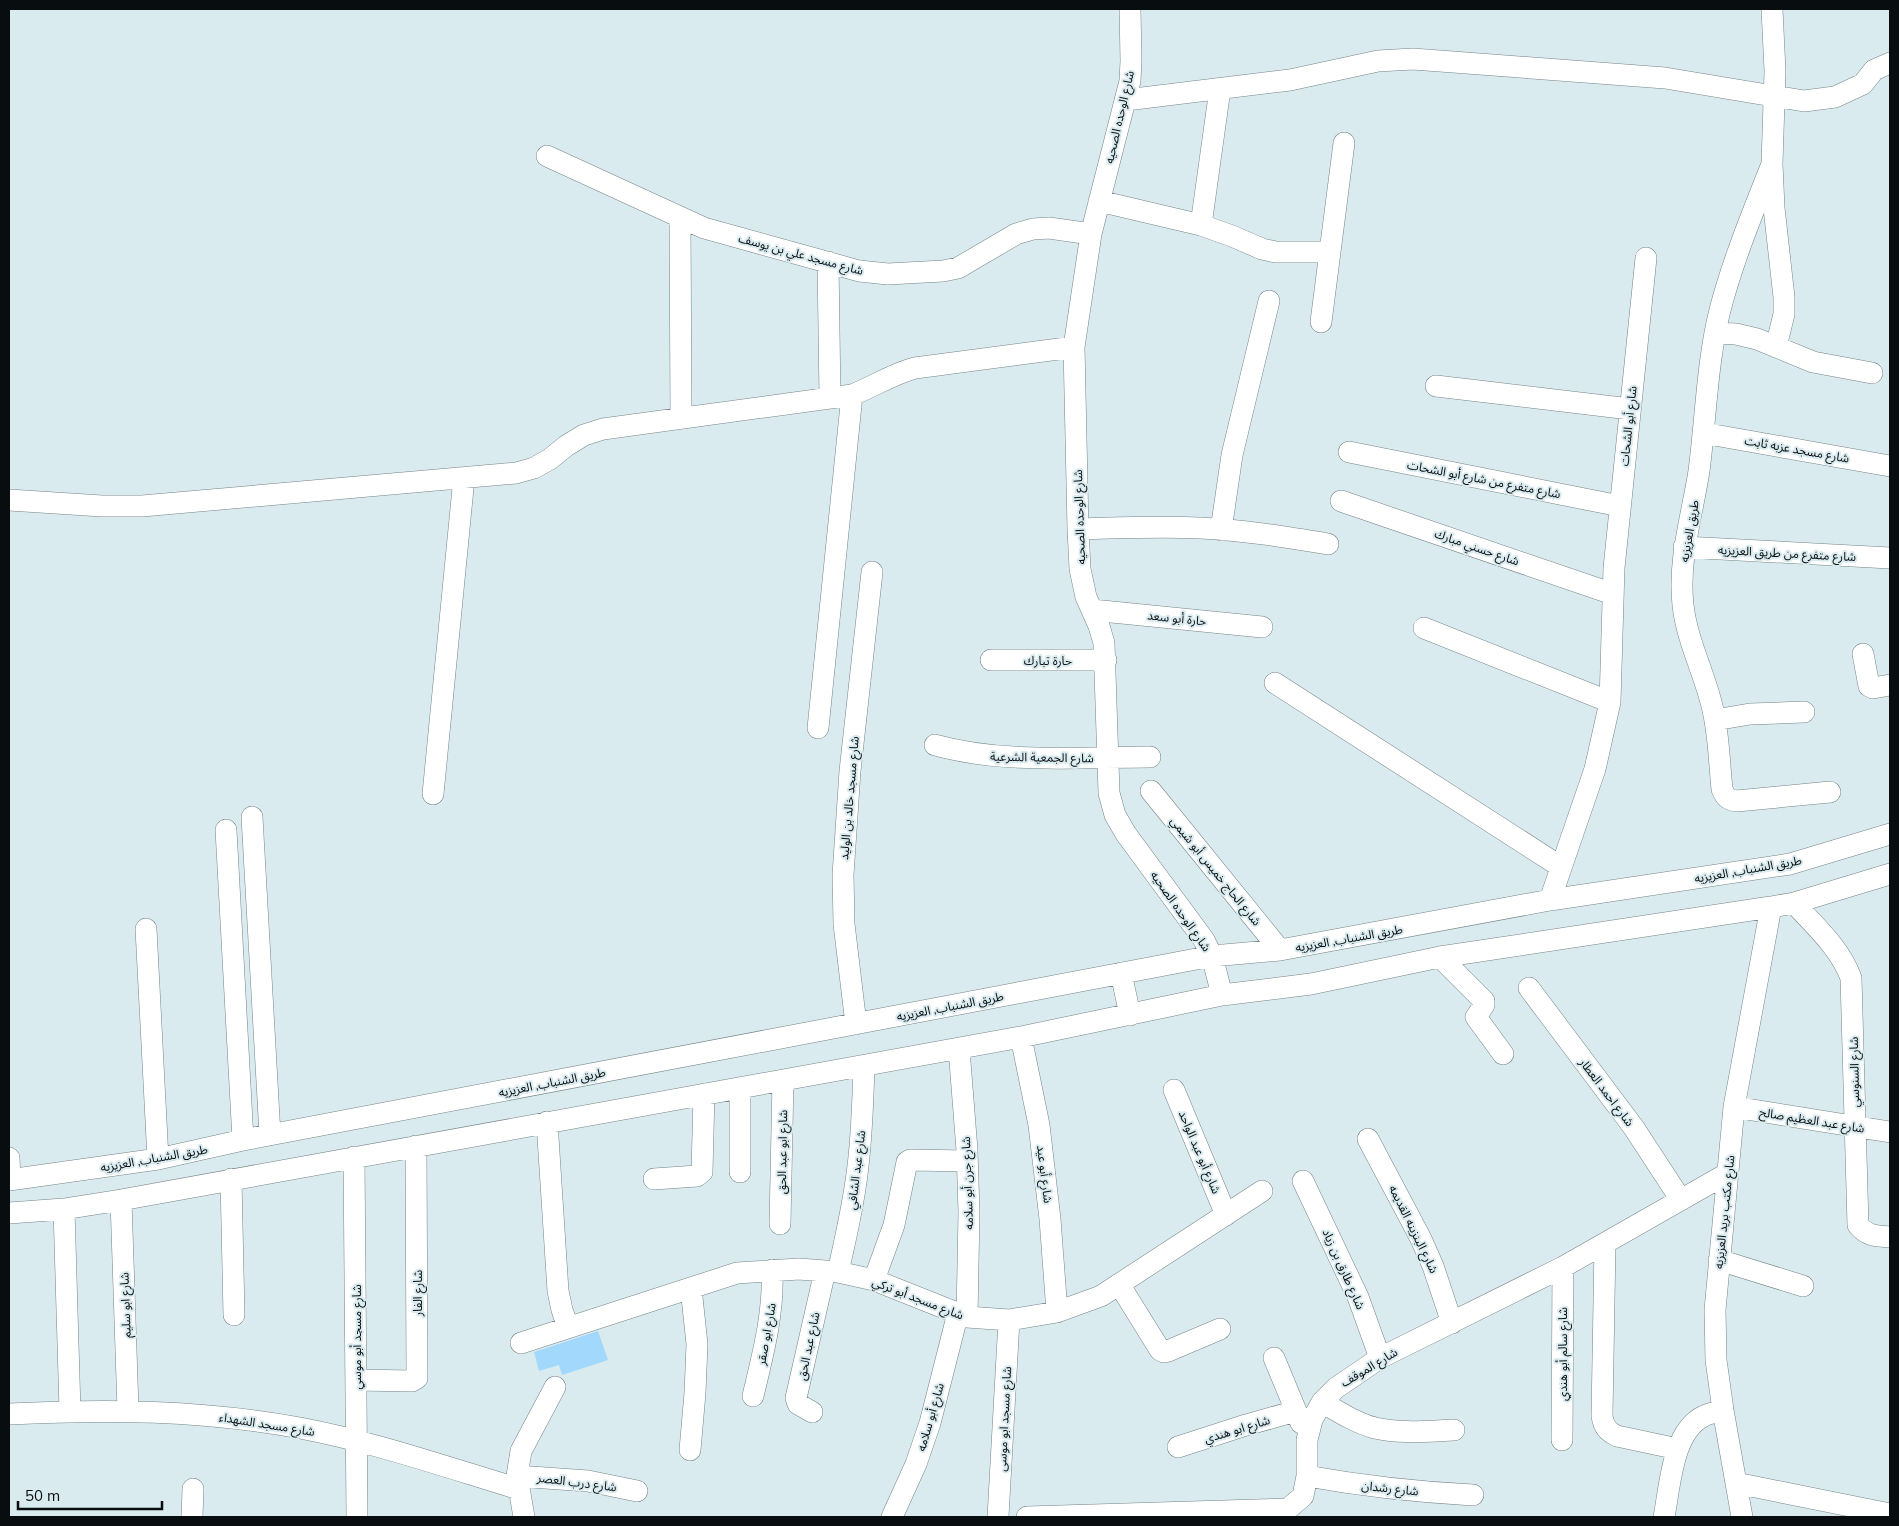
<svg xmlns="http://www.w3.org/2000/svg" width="1899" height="1526" viewBox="0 0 1899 1526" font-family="Mulish,'Noto Sans Arabic',sans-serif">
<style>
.building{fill:#a1d8fc}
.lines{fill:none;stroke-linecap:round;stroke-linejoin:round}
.minor-casing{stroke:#748488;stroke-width:22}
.minor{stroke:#fff;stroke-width:21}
.labels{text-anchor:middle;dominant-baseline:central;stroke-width:4;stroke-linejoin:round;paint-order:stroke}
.street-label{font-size:12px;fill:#080d0f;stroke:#daebf0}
</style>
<rect width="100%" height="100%" fill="#daebf0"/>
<path class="building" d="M 598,1331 L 608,1360 L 562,1375 L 559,1365 L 539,1371 L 534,1352 Z"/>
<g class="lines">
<g class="minor-casing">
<path id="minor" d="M 1130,9 L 1131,61 L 1130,81 L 1091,234 L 1074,347 L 1078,529 L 1080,569 L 1086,597 L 1099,626 L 1104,643 L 1109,793 L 1115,815 L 1126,834 L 1204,940 L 1212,956 L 1222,995
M 1772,9 L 1775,71 L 1772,164 L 1774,208 L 1784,297 L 1784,314 L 1776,347
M 1126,100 L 1290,80 L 1378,61 L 1413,59 L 1665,78 L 1804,101 L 1835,97 L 1863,84 L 1874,70 L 1890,63
M 547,156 L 704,228 L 859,271 L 888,274 L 943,271 L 958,268 L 1016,234 L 1033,229 L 1049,228 L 1091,234
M 1772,164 C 1753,212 1733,260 1720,310 C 1707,362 1706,417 1699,471 C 1692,516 1678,559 1683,605 C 1687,641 1704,672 1712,706 C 1719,733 1719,761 1722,789 C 1725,797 1728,800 1737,801 L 1830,792
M 1099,201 L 1201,225 L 1232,236 L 1262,249 L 1276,252 L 1330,252
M 680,217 L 681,418
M 1201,225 L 1220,89
M 828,262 L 830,398
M 1321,322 L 1344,143
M 1716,333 L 1736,334 L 1757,339 L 1813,362 L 1872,373
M 1436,386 L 1630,409
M 1703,433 L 1890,466
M 1349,452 L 1620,506
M 9,500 L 102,506 L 142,506 L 516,473 L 534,468 L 550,459 L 566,446 L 584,435 L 603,429 L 852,395 C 873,387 892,374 915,368 L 1074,347
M 1341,501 L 1613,594
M 1078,529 C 1118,528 1159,526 1200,528 C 1243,530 1286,537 1328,544
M 1221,530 L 1232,455 L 1269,301
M 1684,547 L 1890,558
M 1092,610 L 1262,627
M 1424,628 L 1610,702
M 1863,654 L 1869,686 L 1873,688 L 1890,685
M 991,660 L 1106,660
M 1275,683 L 1561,867
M 1715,720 L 1750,714 L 1804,712
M 818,728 L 852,395
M 935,745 C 1004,764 1079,757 1150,757
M 1151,791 L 1280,950
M 433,794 L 464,478
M 252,817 L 270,1135
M 226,830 L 243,1140
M 1550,900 L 1595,769 L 1610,702 L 1614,568 L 1646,258
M 1794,903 C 1815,926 1840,948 1851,978 L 1858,1225 C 1867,1236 1876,1236 1890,1237
M 146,929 L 158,1159
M 1440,957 L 1484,1001 L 1484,1005 L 1476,1017 L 1503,1054
M 1121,973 L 1130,1015
M 1529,988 L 1634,1128 L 1681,1200
M 856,1024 L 844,924 L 843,875 L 850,771 L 872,572
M 1021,1037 L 1039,1125 L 1050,1219 L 1057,1312
M 959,1049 L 967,1150 L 969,1212 L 967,1317
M 1174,1090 L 1226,1215
M 1734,1107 L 1890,1132
M 547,1122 L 558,1291 L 562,1310 L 568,1327
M 1368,1139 L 1421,1239 L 1433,1266 L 1452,1323
M 354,1157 L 357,1517
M 9,1158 L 10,1180
M 740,1172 L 740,1088
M 231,1179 L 234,1315
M 654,1179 L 697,1176 L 702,1172 L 704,1094
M 9,1180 L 158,1159 L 243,1140 L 1212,956 L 1280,950 L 1550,900 L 1790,864 L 1890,834
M 1303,1181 L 1358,1297 L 1380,1358
M 121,1200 L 128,1410
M 64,1209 L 70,1411
M 9,1213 L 64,1209 L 121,1200 L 1021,1037 L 1222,995 L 1311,984 L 1440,957 L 1771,907 L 1794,903 L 1890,874
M 780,1224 L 783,1080
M 1605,1244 L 1602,1416 C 1604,1427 1607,1431 1617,1436 L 1678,1449
M 1719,1260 L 1803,1286
M 838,1272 C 846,1237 854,1202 858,1166 C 862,1133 863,1099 864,1066
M 874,1280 L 894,1225 L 907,1162 L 910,1160 L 967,1161
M 1119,1284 L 1160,1350 L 1164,1352 L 1168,1351 L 1220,1329
M 521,1343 L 737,1273 L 799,1269 L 838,1272 L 874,1280 L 967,1317 L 1009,1320 L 1057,1312 L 1101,1296 L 1262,1191
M 1274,1358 L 1301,1423
M 356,1380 L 412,1381 L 417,1378 L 416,1146
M 753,1396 C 763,1354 774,1313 772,1270
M 1322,1402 C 1339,1412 1356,1423 1375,1428 C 1401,1434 1428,1431 1454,1430
M 812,1412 L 798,1404 L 796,1398 L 825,1271
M 9,1414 C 107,1409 202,1410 300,1428 C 374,1442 446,1467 519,1489
M 1562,1440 L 1563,1267
M 1178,1447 L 1246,1425 L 1296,1411
M 690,1450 L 695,1393 L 697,1344 L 691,1288
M 517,1476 L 588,1481 L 637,1491
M 1307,1476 C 1362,1486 1417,1492 1473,1495
M 1736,1483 L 1890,1514
M 192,1517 L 193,1489
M 524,1517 L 517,1476 L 521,1451 L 555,1387
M 892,1517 L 916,1464 L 930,1423 L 958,1313
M 998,1517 L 1009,1320
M 1027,1517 L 1288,1509 L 1303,1496 L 1307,1476 L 1307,1440 L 1312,1420 L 1322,1402 L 1336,1388 L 1380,1358 L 1563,1267 L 1728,1173
M 1664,1517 C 1670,1487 1672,1431 1704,1416 C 1710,1413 1717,1412 1723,1410
M 1742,1517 L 1723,1410 L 1716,1360 L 1715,1310 L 1734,1107 L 1771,907"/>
</g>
<use href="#minor" class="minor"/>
</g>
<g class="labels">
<g class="street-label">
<text transform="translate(1119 117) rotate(-77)">شارع الوحده الصحيه</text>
<text transform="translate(801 254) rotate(15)">شارع مسجد علي بن يوسف</text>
<text transform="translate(1628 426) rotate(-84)">شارع أبو الشحات</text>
<text transform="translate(1797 449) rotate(10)">شارع مسجد عزبه ثابت</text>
<text transform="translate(1484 479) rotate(11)">شارع متفرع من شارع أبو الشحات</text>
<text transform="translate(1079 517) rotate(-92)">شارع الوحده الصحيه</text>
<text transform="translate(1689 531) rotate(-80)">طريق العزيزيه</text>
<text transform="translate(1477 547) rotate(19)">شارع حسني مبارك</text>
<text transform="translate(1787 553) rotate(3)">شارع متفرع من طريق العزيزيه</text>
<text transform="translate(1177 618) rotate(6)">حارة أبو سعد</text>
<text x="1048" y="660">حارة تبارك</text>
<text transform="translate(1042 757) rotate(1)">شارع الجمعية الشرعية</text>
<text transform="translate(849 798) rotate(-85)">شارع مسجد خالد بن الوليد</text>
<text transform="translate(1748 869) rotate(-10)">طريق الشنباب, العزيزيه</text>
<text transform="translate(1216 871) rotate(51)">شارع الحاج خميس أبو شيمي</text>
<text transform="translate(1181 911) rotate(55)">شارع الوحده الصحيه</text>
<text transform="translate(1349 938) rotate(-10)">طريق الشنباب, العزيزيه</text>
<text transform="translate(950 1006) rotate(-11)">طريق الشنباب, العزيزيه</text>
<text transform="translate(1854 1072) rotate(-91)">شارع السنوسي</text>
<text transform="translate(552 1082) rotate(-11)">طريق الشنباب, العزيزيه</text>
<text transform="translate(1607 1092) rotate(53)">شارع احمد العطار</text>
<text transform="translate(1812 1120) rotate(9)">شارع عبد العظيم صالح</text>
<text transform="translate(782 1152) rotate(-89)">شارع ابو عبد الحق</text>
<text transform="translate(1200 1152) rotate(67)">شارع أبو عبد الواحد</text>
<text transform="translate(154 1158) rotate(-10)">طريق الشنباب, العزيزيه</text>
<text transform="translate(856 1170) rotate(-83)">شارع عبد الشافي</text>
<text transform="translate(1045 1174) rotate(83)">شارع أبو عيد</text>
<text transform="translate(967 1183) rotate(-92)">شارع جرن أبو سلامه</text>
<text transform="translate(1724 1212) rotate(-84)">شارع مكتب بريد العزيزيه</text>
<text transform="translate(1414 1229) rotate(64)">شارع البنزينه القديمه</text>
<text transform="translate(1344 1269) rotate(66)">شارع طارق بن زياد</text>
<text transform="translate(417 1293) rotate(-90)">شارع الفار</text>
<text transform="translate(918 1298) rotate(21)">شارع مسجد أبو تركي</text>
<text transform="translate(125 1305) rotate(-92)">شارع ابو سليم</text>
<text transform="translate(766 1334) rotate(-80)">شارع ابو صقر</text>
<text transform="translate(356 1337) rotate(-90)">شارع مسجد أبو موسي</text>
<text transform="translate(808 1346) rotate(-78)">شارع عبد الحق</text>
<text transform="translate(1562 1354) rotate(-90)">شارع سالم أبو هندي</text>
<text transform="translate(1369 1367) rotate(-31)">شارع الموقف</text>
<text transform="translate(930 1417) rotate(-74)">شارع أبو سلامه</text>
<text transform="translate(1004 1419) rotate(-87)">شارع مسجد ابو موسى</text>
<text transform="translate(267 1424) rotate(9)">شارع مسجد الشهداء</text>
<text transform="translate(1237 1429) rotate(-17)">شارع ابو هندي</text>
<text transform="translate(577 1482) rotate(7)">شارع درب العصر</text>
<text transform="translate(1390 1488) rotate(6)">شارع رشدان</text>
</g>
</g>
<rect width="1899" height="1526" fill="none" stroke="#080d0f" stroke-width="20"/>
<path d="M18 1501v8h144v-8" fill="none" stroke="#080d0f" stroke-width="2.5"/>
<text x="25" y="1501" font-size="15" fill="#080d0f" stroke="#daebf0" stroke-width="4" paint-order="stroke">50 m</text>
</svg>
